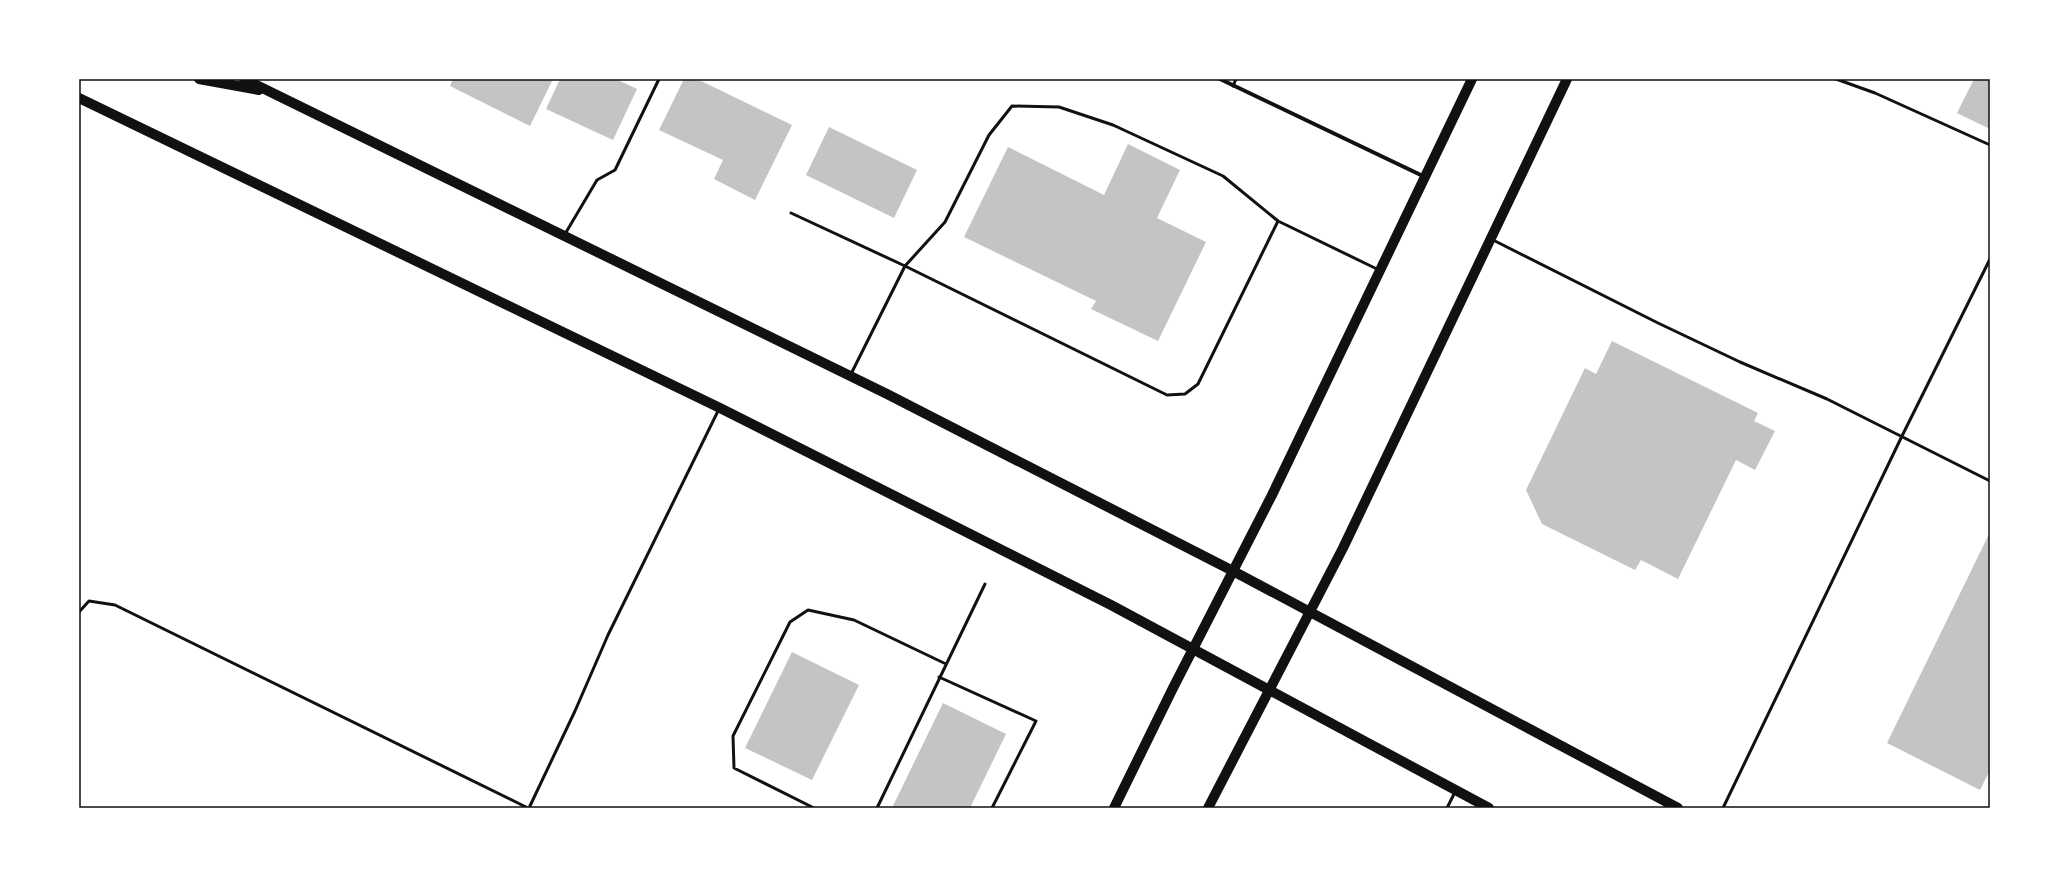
<svg xmlns="http://www.w3.org/2000/svg" width="2069" height="887" viewBox="0 0 2069 887" font-family="'Nunito Sans',sans-serif">
<style>
.building{fill:#c4c4c4}
.lines{fill:none;stroke-linecap:round;stroke-linejoin:round}
.service{stroke:#111;stroke-width:3}
.minor{stroke:#111;stroke-width:4}
.primary{stroke:#111;stroke-width:10}
.neatline{fill:none;stroke:#111;stroke-width:1.5}
</style>
<rect width="100%" height="100%" fill="#fff"/>
<path class="building" d="M 453,79 L 553,79 L 530,126 L 450,86 Z
M 560,79 L 621,79 L 620,81 L 637,89 L 613,140 L 546,109 Z
M 684,79 L 697,79 L 792,125 L 755,200 L 714,179 L 723,160 L 659,130 Z
M 1974,79 L 1990,79 L 1990,129 L 1957,113 Z
M 829,127 L 917,170 L 894,218 L 806,175 Z
M 1128,144 L 1180,170 L 1157,218 L 1206,242 L 1158,341 L 1091,309 L 1096,301 L 964,237 L 1008,147 L 1104,195 Z
M 1612,341 L 1758,413 L 1754,421 L 1775,431 L 1755,470 L 1736,460 L 1678,579 L 1641,560 L 1635,570 L 1542,524 L 1526,490 L 1585,368 L 1596,374 Z
M 1990,532 L 1990,770 L 1980,790 L 1887,743 Z
M 792,652 L 859,685 L 812,780 L 745,748 Z
M 943,703 L 1006,734 L 970,808 L 892,808 Z"/>
<g class="lines">
<path class="service" d="M 1836,79 L 1875,93 L 1990,145
M 1233,86 L 1236,79
M 791,213 L 905,266 L 945,222 L 989,135 L 1012,106 L 1059,107 L 1113,125 L 1223,176 L 1278,221
M 565,234 L 597,180 L 615,170 L 659,79
M 1493,240 L 1658,323 L 1740,362 L 1827,399 L 1990,481
M 851,374 L 905,266 L 1167,395 L 1185,394 L 1198,384 L 1278,221 L 1379,270
M 79,612 L 89,601 L 115,605 L 528,808
M 939,677 L 1036,721 L 992,808
M 529,808 L 575,711 L 608,635 L 719,409
M 814,808 L 734,768 L 733,736 L 790,622 L 808,610 L 854,620 L 946,664
M 877,808 L 985,584
M 1447,808 L 1455,792
M 1723,808 L 1902,436 L 1990,259"/>
<path class="minor" d="M 1220,79 L 1425,177"/>
<path class="primary" d="M 199,79 L 259,90
M 244,79 L 887,394 L 1233,571 L 1678,808
M 79,98 L 720,408 L 1111,605 L 1489,808
M 1114,808 L 1173,688 L 1272,495 L 1472,79
M 1208,808 L 1343,548 L 1567,79"/>
</g>
<rect width="2069" height="887" fill="none" stroke="#ffffff" stroke-width="160"/>
<rect x="80" y="80" width="1909" height="727" class="neatline"/>
</svg>
